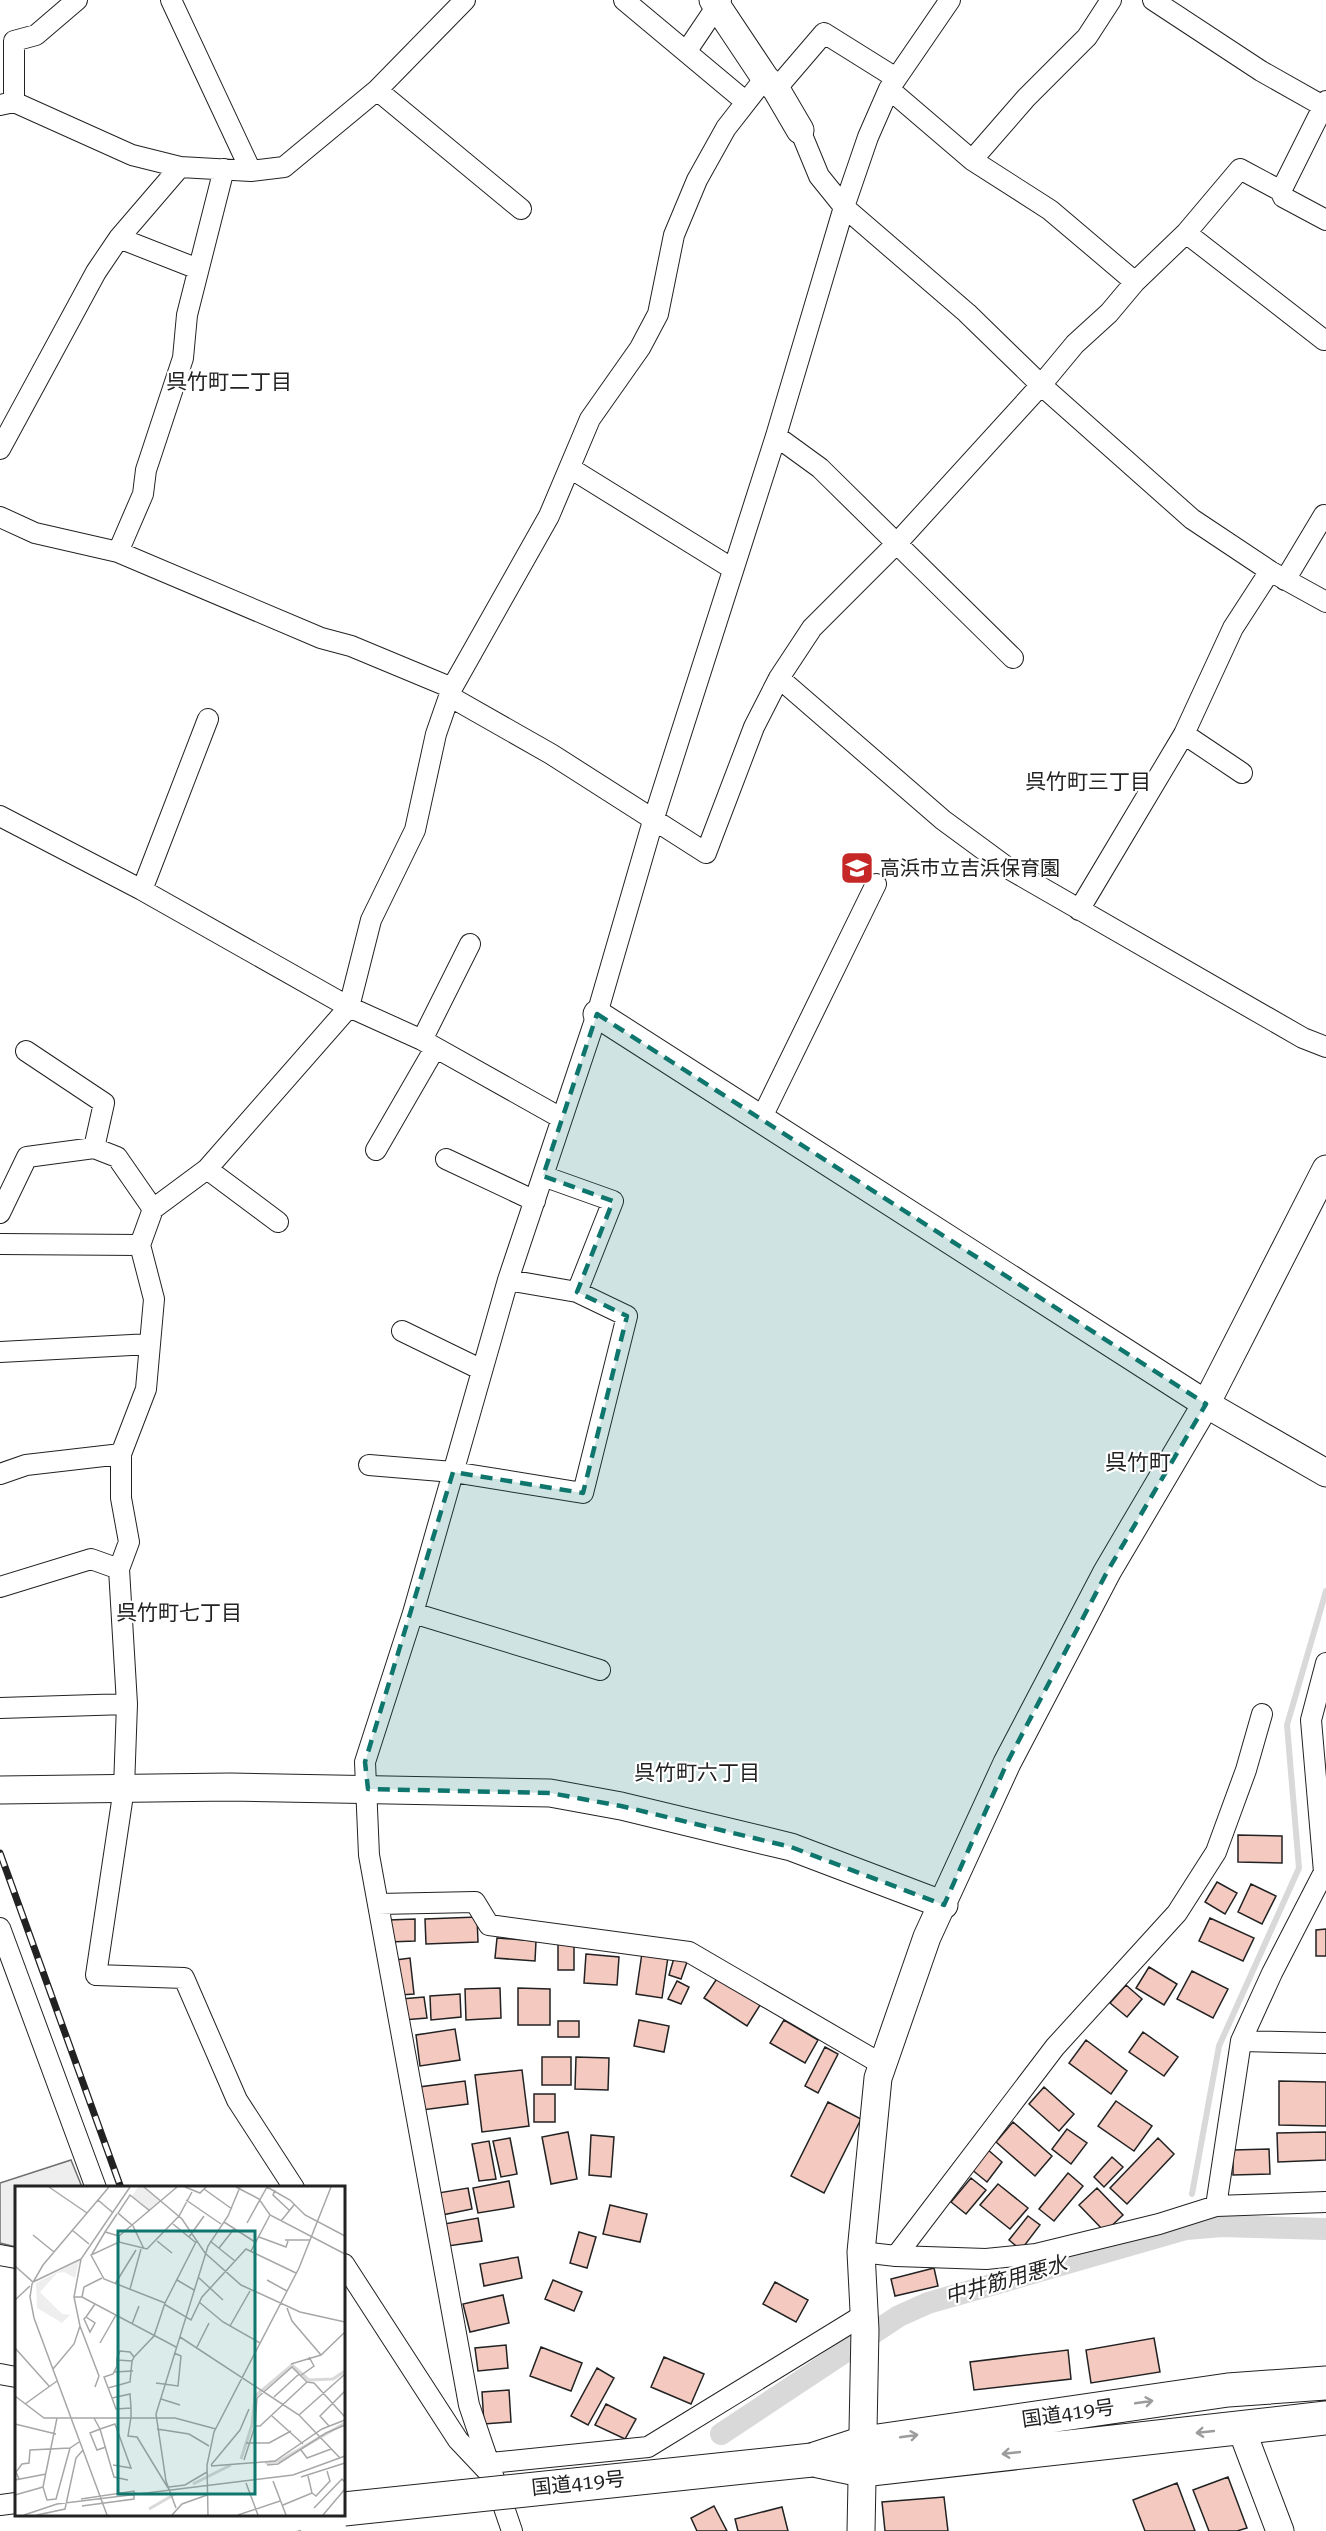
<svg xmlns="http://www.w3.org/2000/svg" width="1326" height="2531" viewBox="0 0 1326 2531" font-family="'Roboto Serif','Noto Sans JP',serif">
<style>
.green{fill:#eee;stroke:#6f6f6f;stroke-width:1.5}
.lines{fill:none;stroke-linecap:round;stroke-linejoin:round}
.stream{stroke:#d9d9d9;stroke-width:6}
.canal{stroke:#d9d9d9;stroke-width:22}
.building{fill:#f3c9c0;stroke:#222;stroke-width:1.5}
.street-casing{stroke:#222;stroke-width:22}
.secondary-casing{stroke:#222;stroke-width:29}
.highway-casing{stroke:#222;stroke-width:35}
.street{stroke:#fff;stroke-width:20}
.secondary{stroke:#fff;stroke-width:27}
.highway{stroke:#fff;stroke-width:33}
.rail-casing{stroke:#222;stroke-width:7}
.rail{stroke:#fff;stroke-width:4.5;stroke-dasharray:14;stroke-linecap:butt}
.highway-bridge-casing{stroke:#222;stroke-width:35;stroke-linecap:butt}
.highway-bridge{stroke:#fff;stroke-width:33}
.oneway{stroke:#9c9c9c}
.marked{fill:#0f766e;fill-opacity:0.2;stroke:#0f766e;stroke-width:4.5;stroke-dasharray:12 8;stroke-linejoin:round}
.labels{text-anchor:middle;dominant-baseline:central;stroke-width:4.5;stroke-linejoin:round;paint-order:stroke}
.poi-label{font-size:20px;fill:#222;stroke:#fff;text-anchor:start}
.street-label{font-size:20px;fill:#222;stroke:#fff}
.neighbourhood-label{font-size:21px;fill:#222;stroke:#fff}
.water-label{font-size:21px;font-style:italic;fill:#222;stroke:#fff}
.quarter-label{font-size:22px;fill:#222;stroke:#fff}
.inset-river{fill:none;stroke:#d9d9d9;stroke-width:3}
.inset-road{fill:none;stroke:#a7a7a7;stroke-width:1.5}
.view{fill:#0f766e;fill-opacity:0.15;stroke:#0f766e;stroke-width:3}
.inset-edge{fill:none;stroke:#222;stroke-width:3}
</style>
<rect width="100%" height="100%" fill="#fff"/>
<path class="green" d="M 71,2160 L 82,2187 L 16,2188 L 16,2247 L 0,2243 L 0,2183 Z"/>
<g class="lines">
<path class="stream" d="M 1192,2194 L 1219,2046 L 1299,1868 L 1287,1725 L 1326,1591
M 1186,2229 L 1186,2227"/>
<path class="canal" d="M 721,2434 L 899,2316 L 928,2303 L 1186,2229 L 1222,2226 L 1326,2229"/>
</g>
<path class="building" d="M 1238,1835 L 1282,1836 L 1282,1863 L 1238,1862 Z
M 1217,1882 L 1237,1893 L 1225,1914 L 1205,1902 Z
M 1251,1884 L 1276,1896 L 1262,1924 L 1238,1912 Z
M 477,1917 L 478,1942 L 426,1944 L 425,1919 Z
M 1210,1918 L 1254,1938 L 1243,1961 L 1199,1941 Z
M 415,1919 L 415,1941 L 389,1942 L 389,1920 Z
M 1326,1929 L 1326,1956 L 1316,1956 L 1316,1930 Z
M 497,1938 L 536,1941 L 535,1961 L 495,1958 Z
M 558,1943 L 574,1943 L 574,1970 L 558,1970 Z
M 642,1953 L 668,1957 L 662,1998 L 636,1994 Z
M 586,1954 L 619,1957 L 617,1985 L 584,1983 Z
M 410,1958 L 414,1994 L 400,1995 L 396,1960 Z
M 674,1958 L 687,1962 L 681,1979 L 669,1975 Z
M 1149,1967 L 1177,1984 L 1164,2005 L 1136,1988 Z
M 1192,1971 L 1228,1989 L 1213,2018 L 1177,1999 Z
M 720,1974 L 762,2002 L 747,2026 L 704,1998 Z
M 677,1981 L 689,1987 L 681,2004 L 668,1999 Z
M 1126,1985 L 1142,1999 L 1127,2017 L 1110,2003 Z
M 500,1988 L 501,2018 L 466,2020 L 465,1989 Z
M 518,1988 L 550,1989 L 550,2025 L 518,2025 Z
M 460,1994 L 461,2017 L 431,2020 L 430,1996 Z
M 424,1997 L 427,2018 L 403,2020 L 401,1999 Z
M 639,2020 L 669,2026 L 664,2052 L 634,2046 Z
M 784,2020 L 818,2040 L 805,2063 L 770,2043 Z
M 558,2021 L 579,2021 L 579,2037 L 558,2037 Z
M 455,2029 L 460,2060 L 420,2066 L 416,2035 Z
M 1143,2032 L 1178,2057 L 1164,2076 L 1129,2052 Z
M 1086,2040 L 1127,2071 L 1111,2094 L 1069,2063 Z
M 825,2047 L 838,2054 L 818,2093 L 805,2086 Z
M 542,2057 L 571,2057 L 571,2085 L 542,2085 Z
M 576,2057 L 609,2058 L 608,2090 L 575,2089 Z
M 522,2070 L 529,2126 L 482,2132 L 475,2075 Z
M 465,2081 L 468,2104 L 422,2110 L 419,2087 Z
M 1279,2081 L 1326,2082 L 1326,2126 L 1279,2125 Z
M 1044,2087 L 1074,2114 L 1059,2131 L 1029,2104 Z
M 534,2094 L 555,2094 L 555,2122 L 534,2122 Z
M 1116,2101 L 1152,2126 L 1134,2151 L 1098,2126 Z
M 828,2102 L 861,2119 L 824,2193 L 791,2176 Z
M 1013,2122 L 1052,2156 L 1035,2176 L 996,2142 Z
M 1067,2129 L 1087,2143 L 1071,2164 L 1052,2149 Z
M 568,2132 L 577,2179 L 551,2184 L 542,2137 Z
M 1326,2132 L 1326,2160 L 1278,2162 L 1277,2133 Z
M 591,2135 L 614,2137 L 611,2177 L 589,2175 Z
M 510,2138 L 517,2174 L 501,2177 L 493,2141 Z
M 1158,2138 L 1174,2154 L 1127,2204 L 1110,2188 Z
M 489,2141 L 496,2179 L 479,2181 L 472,2144 Z
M 987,2149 L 1002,2162 L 987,2182 L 971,2169 Z
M 1269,2149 L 1270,2174 L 1233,2175 L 1233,2150 Z
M 1112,2157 L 1123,2167 L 1104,2187 L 1094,2177 Z
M 1068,2173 L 1083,2186 L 1054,2221 L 1039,2209 Z
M 971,2178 L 986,2190 L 966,2214 L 951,2202 Z
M 509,2181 L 514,2207 L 478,2213 L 473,2188 Z
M 998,2184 L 1028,2208 L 1010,2229 L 980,2205 Z
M 468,2188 L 472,2209 L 442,2215 L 438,2193 Z
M 1097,2188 L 1123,2215 L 1105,2232 L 1079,2205 Z
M 610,2205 L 647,2214 L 640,2242 L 603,2234 Z
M 1028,2216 L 1040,2225 L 1021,2250 L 1009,2240 Z
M 478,2218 L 482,2241 L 448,2246 L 444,2224 Z
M 579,2232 L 596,2237 L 587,2268 L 570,2263 Z
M 518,2257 L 522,2278 L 484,2286 L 480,2264 Z
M 934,2268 L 938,2286 L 895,2296 L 891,2279 Z
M 553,2280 L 582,2292 L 574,2311 L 545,2299 Z
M 775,2282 L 808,2300 L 796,2322 L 763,2304 Z
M 503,2295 L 509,2323 L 470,2332 L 463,2304 Z
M 1154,2338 L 1160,2372 L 1091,2383 L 1086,2350 Z
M 506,2345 L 508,2368 L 478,2371 L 475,2348 Z
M 541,2347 L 582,2363 L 571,2391 L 530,2376 Z
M 1068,2350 L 1071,2379 L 974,2390 L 970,2362 Z
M 664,2357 L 704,2374 L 691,2404 L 651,2387 Z
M 597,2368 L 614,2378 L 588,2425 L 571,2416 Z
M 509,2390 L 511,2422 L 484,2424 L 482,2392 Z
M 606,2404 L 636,2419 L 625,2439 L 595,2425 Z
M 1228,2477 L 1247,2528 L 1237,2531 L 1209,2531 L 1193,2490 Z
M 1177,2483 L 1195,2531 L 1145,2531 L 1133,2500 Z
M 944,2497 L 948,2531 L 885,2531 L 882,2502 Z
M 714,2506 L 727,2531 L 697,2531 L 691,2518 Z
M 782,2507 L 788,2531 L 738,2531 L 735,2519 Z"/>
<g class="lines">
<g class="street-casing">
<path id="street" d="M 171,0 L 251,171
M 624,0 L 746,102
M 1153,0 L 1261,71 L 1323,106
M 686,52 L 721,0
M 776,89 L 824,33 L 896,78
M 889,89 L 972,160 L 1050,210 L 1135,282
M 377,90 L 521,209
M 14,102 L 14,41 L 36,35 L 77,0
M 0,105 L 14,102 L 132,155 L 180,167 L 251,171 L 284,167 L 377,90 L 465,0
M 800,130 L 819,176 L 844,207 L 967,313 L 1041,385 L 1192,519 L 1270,571 L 1326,602
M 972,160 L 1026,98 L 1087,37 L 1111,0
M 1281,191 L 1326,101
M 1186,233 L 1324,340
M 119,238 L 198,269
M 776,436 L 820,468 L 1013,658
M 0,449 L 96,272 L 119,238 L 180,167
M 570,468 L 733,569
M 0,517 L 35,533 L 118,552 L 321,638 L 351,646 L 452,688
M 118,552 L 143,494 L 146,470 L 183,358 L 187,315 L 224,169
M 1285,580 L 1324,515
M 779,678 L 943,820 L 1011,870 L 1303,1038 L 1326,1047
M 449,696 L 551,754 L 706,853 L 754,727 L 779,678 L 812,628 L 898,542 L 1041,385 L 1075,344 L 1109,313 L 1135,282 L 1186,233 L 1240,169 L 1281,191 L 1283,197 L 1326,220
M 1184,734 L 1242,773
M 0,816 L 142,890 L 349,1007 L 422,1040 L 561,1118
M 142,890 L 208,719
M 1079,910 L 1184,734 L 1233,628 L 1270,571
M 422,1040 L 470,944
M 26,1051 L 104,1103 L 94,1148
M 762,1117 L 876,884
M 376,1150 L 435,1048
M 446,1159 L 535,1201
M 207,1169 L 278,1222
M 153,1209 L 207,1169 L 349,1007 L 371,920 L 415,830 L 436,734 L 452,688 L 549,516 L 590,419 L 640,348 L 658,314 L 674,235 L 697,180 L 726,128 L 765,78
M 0,1213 L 27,1157 L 94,1148 L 117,1157 L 153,1209 L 140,1245 L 0,1244
M 508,1280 L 577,1292
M 402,1331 L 482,1370
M 0,1352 L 150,1344
M 369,1465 L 453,1472 L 583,1493 L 627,1316 L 577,1292 L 613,1201 L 543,1176
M 0,1474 L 26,1465 L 121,1454 L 146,1389 L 154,1299 L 140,1245
M 119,1569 L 129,1542 L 121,1498 L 121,1454
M 0,1587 L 91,1559 L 119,1569 L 127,1704 L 124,1788 L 96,1975 L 184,1978 L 237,2100 L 294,2188
M 413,1613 L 600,1670
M 0,1708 L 127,1704
M 378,1904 L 475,1902 L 489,1925 L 689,1952 L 883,2065
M 0,1928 L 96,2188
M 1241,2041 L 1326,2043
M 1216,2206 L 1241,2041 L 1272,1973 L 1324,1872 L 1311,1720 L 1326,1663
M 861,2252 L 896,2256 L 1055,2047 L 1177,1913 L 1216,1852 L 1246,1770 L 1262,1714
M 0,2255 L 16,2258
M 896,2256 L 986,2259 L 1036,2254 L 1159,2224 L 1216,2206 L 1326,2202
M 344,2264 L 458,2440 L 492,2476
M 0,2374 L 16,2377
M 491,2463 L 648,2447 L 865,2314
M 0,2505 L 16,2503
M 512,2531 L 469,2405 L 369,1855 L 365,1762 L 413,1613 L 508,1280 L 597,1014 L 653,821 L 776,436 L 844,207 L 868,137 L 889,89 L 950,0"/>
</g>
<g class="secondary-casing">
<path id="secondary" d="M 713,0 L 765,78 L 776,89 L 800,130
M 597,1014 L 1206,1404 L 1326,1473
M 0,1790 L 230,1787 L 550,1793 L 621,1806 L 791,1847 L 944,1905
M 1241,2428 L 1280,2531
M 861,2531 L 865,2330 L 861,2252 L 878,2078 L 927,1937 L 1007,1763 L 1107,1572 L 1206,1404 L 1326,1169"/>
</g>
<g class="highway-casing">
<path id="highway" d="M 812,2460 L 864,2443 L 1228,2390 L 1326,2383
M 814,2460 L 862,2470 L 1326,2418"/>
</g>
<use href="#street" class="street"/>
<use href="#secondary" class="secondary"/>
<use href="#highway" class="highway"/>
<g class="rail-casing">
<path id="rail" d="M 0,1853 L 121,2188
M 239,2514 L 245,2531"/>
</g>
<use href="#rail" class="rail"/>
<g class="highway-bridge-casing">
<path id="highway-bridge" d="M 344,2509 L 812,2460
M 158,2531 L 299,2514"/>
</g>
<use href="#highway-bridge" class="highway-bridge"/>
</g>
<defs><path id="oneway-shaft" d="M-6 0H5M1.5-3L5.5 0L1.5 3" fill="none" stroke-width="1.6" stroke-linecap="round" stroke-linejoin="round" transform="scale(1.5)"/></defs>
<g class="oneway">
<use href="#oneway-shaft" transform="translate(1144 2402) rotate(-8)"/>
<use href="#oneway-shaft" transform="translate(1205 2432) rotate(174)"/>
<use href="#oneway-shaft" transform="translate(909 2436) rotate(-8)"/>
<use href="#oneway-shaft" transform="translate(1011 2453) rotate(174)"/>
</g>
<path class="marked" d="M 597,1014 L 1206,1404 L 1107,1572 L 1007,1763 L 944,1905 L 791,1847 L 621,1806 L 550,1793 L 368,1789 L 365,1762 L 453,1472 L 583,1493 L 627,1316 L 577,1292 L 613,1201 L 543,1176 Z"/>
<defs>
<g id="school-square" transform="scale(1.725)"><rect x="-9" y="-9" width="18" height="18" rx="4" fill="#c62828" stroke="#fff"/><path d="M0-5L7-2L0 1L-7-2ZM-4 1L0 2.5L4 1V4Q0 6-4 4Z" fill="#fff"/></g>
</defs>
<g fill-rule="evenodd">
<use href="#school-square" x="857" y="868"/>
</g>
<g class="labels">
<g class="poi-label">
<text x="880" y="868">高浜市立吉浜保育園</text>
</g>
<g class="street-label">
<text transform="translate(1068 2413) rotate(-8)">国道419号</text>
<text transform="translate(578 2483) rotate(-6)">国道419号</text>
</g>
<g class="neighbourhood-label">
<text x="229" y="382">呉竹町二丁目</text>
<text x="1088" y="782">呉竹町三丁目</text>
<text x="179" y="1613">呉竹町七丁目</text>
<text x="697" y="1773">呉竹町六丁目</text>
</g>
<g class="water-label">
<text transform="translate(1006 2280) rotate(-16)">中井筋用悪水</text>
</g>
<g class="quarter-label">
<text x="1138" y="1462">呉竹町</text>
</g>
</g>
<g transform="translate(15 2186)">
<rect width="330" height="330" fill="#fff"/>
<path d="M 123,1 L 128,1 L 145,15 L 134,24 L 117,10 ZM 64,75 L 60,92 L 49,86 L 42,87 L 25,106 L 47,128 L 55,129 L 47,137 L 22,122 L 21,97 Z" fill="#eee"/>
<path class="inset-river" d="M 226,273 L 237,239 L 240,210 L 277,179 L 294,194 L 318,193 L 330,185M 250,277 L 264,275 L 330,237M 178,298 L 216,279M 134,323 L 160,308"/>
<path class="inset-road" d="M 34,1 L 72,27M 129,1 L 167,33 L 190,67 L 226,99 L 285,126 L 330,136M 170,1 L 185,7 L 191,1M 221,1 L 244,13 L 255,29 L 330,68M 252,1 L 275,14 L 290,29 L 330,50M 189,3 L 217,23M 260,4 L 258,9 L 274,24M 83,14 L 97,26M 171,14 L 206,38M 266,35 L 279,19M 209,36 L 240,56M 232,37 L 252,1M 158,38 L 180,56M 57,44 L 74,58M 90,46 L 102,28M 18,49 L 39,66M 174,51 L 189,30M 244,51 L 271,61 L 273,55M 270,54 L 295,54M 142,55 L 157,67M 195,55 L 220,75M 104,56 L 104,50 L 162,1M 204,62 L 219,43M 129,63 L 118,40 L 103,27 L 115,9 L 135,25M 236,65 L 255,29M 77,68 L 90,46 L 104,50M 0,80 L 18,96 L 66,73M 183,91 L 208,114M 162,94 L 179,104M 252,94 L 272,105M 100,98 L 121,64M 115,103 L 126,63M 59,111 L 67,111 L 161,161M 67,111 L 69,101 L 87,92M 0,114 L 15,100M 184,116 L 208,136 L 245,157M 150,117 L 89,93 L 76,69 L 104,56 L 132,63 L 164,30 L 177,6M 149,118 L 176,134 L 187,111 L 231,63 L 281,87M 272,122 L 277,135 L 306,169M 71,131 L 80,137 L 75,146 L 69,133 L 71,131 L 80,118M 117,138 L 124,120M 65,140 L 84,190 L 80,201M 215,140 L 235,105M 165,151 L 284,229 L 325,272M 85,157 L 101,129M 182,161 L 194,137M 0,162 L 34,200M 119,171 L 139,150 L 150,117 L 182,54M 276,178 L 306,169 L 330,146M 38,183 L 59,158 L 65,140 L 59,111 L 66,73 L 115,1M 99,186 L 118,185M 285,190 L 299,180 L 294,171M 141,197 L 163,200 L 166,170 L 159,167M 93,202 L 115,196 L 117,175M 0,210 L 29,232 L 160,232 L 201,243M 259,211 L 284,188M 97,212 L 89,191 L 98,188 L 102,180 L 102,172 L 105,165 L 115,166 L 119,171 L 117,175 L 102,174M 146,213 L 165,219M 10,218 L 42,195M 116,222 L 101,223 L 97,212 L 115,208 L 116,222 L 116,231 L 113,250 L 122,251 L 153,302M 284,229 L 330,188M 257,230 L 288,258M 42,232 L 28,301 L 32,314 L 41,313 L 55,262M 79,232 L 85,243 L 75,247 L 82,264 L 91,261M 0,238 L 41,248M 240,240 L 245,240 L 292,196M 314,240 L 305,230 L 330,205M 142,243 L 174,248 L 194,260M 231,257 L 254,257 L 276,245M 286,264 L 292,272 L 316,263M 229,274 L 240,240 L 242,212 L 277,181 L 292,196 L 299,197 L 330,231M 98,279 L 116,282 L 100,238 L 85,243 L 99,291 L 113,294M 196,279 L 225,244 L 234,223M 252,279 L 263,278 L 311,247 L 330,239M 196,280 L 260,275 L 307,243 L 330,234M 286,291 L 330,277M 4,293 L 1,286 L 7,278 L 14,277 L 15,264 L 55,262 L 64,256M 0,294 L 31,288M 258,295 L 271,329M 231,297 L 243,329M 154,301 L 170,299 L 192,286M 297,307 L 301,310 L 315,295 L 312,285M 0,309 L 28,301M 66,313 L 119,305 L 119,313 L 67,320M 268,319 L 297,307 L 293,290M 161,322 L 151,295 L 141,228 L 193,60 L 213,30 L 225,1M 299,322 L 327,293 L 330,296M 9,329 L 42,318 L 278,289 L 330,270M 22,329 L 50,323 L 61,272 L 68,264M 92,329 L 19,132 L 15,111 L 17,98 L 28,79 L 94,1M 157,329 L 167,318 L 192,309M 193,329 L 192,279 L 199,246 L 284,82 L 316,1M 223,329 L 265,315M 308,329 L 330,303"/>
<path class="view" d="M 103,45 L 240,45 L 240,308 L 103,308 Z"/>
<rect width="330" height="330" class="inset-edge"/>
</g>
</svg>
